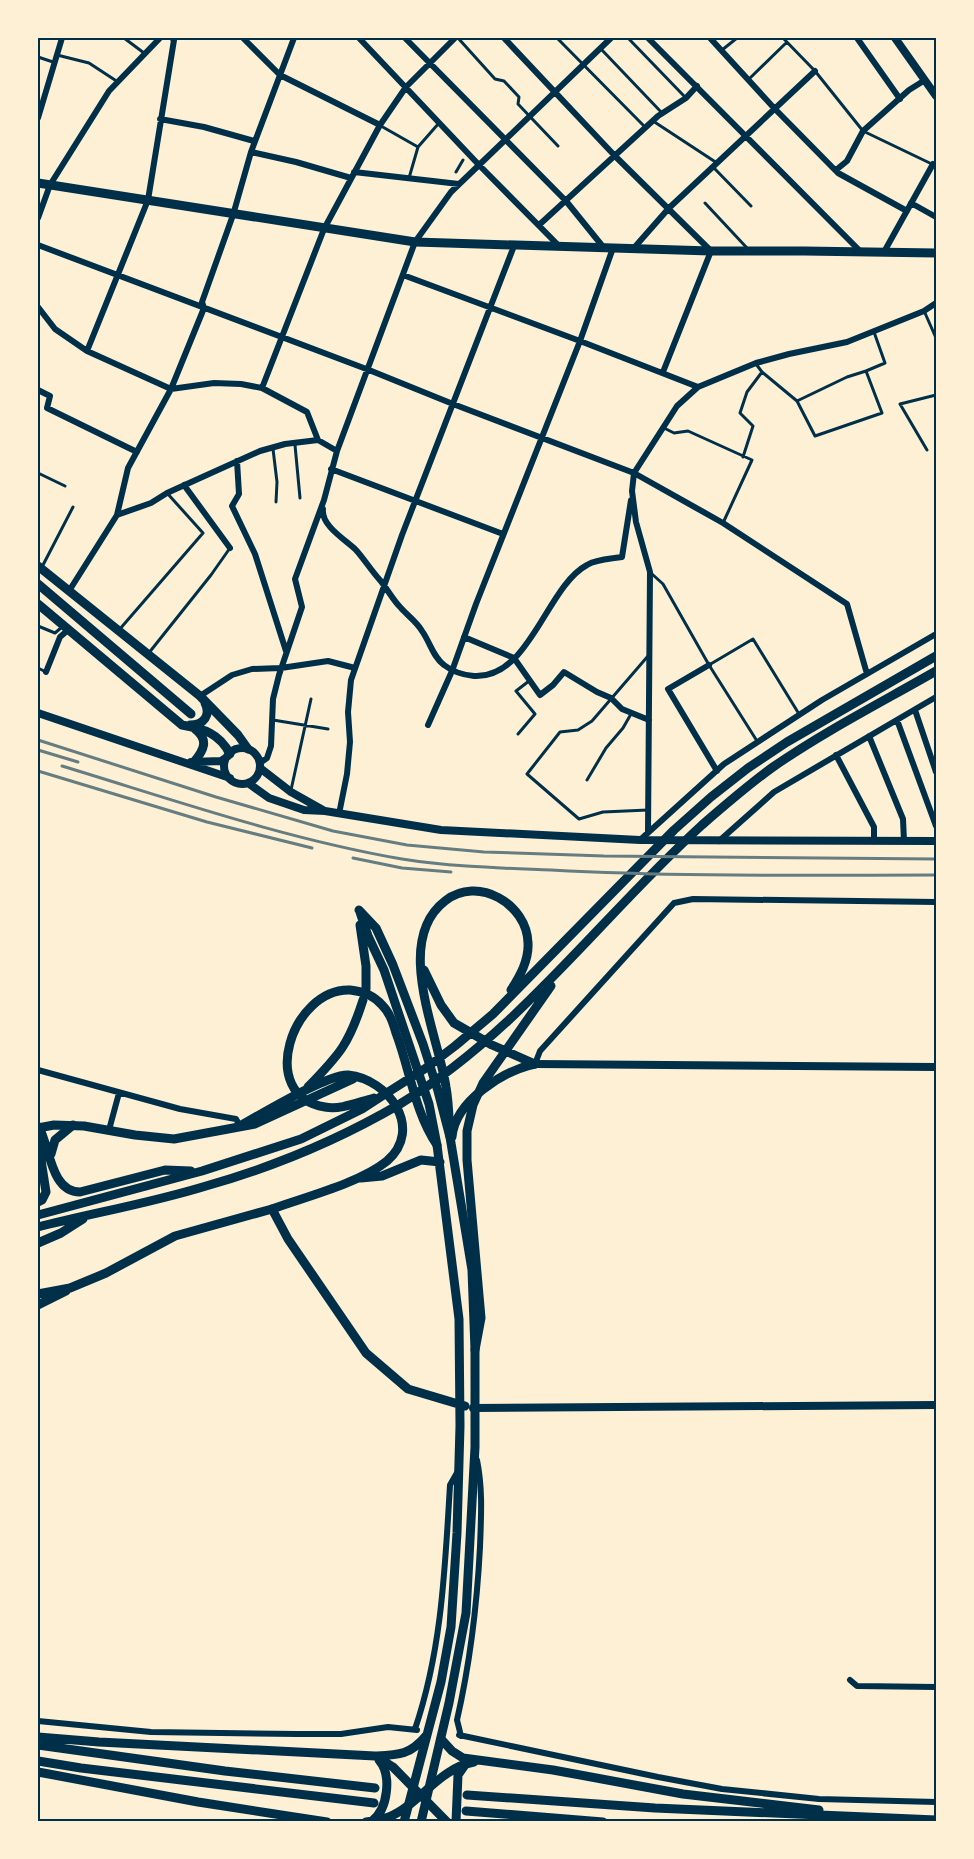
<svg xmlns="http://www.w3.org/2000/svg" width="974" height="1859" viewBox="0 0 974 1859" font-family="'Roboto Condensed',sans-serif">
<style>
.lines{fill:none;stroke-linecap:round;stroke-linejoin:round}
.service{stroke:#003049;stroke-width:3}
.minor{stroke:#003049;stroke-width:6}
.tertiary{stroke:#003049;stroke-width:8}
.secondary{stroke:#003049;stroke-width:9}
.primary{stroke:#003049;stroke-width:9}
.rail{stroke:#657d81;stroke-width:3}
.neatline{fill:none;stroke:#003049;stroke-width:2}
</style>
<rect width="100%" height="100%" fill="#fdf0d5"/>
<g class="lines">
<path class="service" d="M 124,38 L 144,53
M 458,38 L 495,79 L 504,81 L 519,97 L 518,104 L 558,146
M 628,38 L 685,97
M 783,38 L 815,71 L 863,131 L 936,166
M 558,39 L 644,126
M 601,49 L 663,114
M 722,50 L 737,38
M 57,55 L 89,63 L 118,82
M 38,57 L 53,62
M 749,79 L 787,42
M 653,121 L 717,163
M 381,126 L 418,147 L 439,123
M 714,168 L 751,206
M 456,172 L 463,160
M 409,178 L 418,147
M 705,203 L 747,248
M 925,313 L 936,338
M 756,364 L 762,372 L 797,401 L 815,436 L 882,413 L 866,371 L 885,363 L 874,332
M 797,401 L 847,377 L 866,371
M 664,428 L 674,433 L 688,431 L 752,460 L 723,523
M 295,445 L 300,498
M 273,449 L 277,482 L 276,502
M 927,450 L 900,404 L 936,395
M 743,457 L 753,426 L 740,413 L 747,392 L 762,372
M 38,473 L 65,486
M 42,567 L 73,507
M 652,574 L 663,584 L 709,665 L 757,741
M 38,626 L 55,633 L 62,627
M 119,630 L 203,533 L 167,493
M 148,654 L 211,575 L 230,548
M 648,656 L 592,721 L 578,730 L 560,732 L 527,774 L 579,819 L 603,812 L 648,810
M 709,665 L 753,639 L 799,714
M 38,668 L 46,672
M 273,720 L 328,729
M 518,734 L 535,714 L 516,691 L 529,681
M 587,780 L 606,748 L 623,728 L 631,714
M 291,790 L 311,699"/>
<path class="minor" d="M 243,38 L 280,75 L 380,125
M 359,38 L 479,165 L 560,247
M 405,38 L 566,201 L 604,248
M 504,38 L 615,156 L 711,251 L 663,372
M 648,38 L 861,252
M 710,38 L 774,108 L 838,173 L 907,211
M 857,38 L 900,99
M 38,118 L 62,38
M 160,119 L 204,127 L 254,141
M 251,152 L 296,162 L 351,178
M 836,170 L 847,161 L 863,131 L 909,90 L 925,80
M 354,172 L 459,184
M 911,203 L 936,217
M 38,218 L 50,185 L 109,91 L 160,38
M 539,225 L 658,116 L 686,98 L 697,86
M 38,245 L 369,370 L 453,404 L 634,473 L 723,523 L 847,604 L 867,674
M 633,249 L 669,208 L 815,71
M 884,252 L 933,164
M 403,275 L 580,341 L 698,387
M 38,307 L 55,329 L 87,351 L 171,389 L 214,383 L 241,384 L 262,388 L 307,412 L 318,440 L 337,451
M 87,351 L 148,200 L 174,40 L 172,38
M 262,388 L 324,229 L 380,125 L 406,87 L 455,38
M 38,390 L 50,396 L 47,408 L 137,452
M 237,461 L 239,494 L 232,506 L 255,554 L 286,651
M 331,469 L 503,534
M 184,485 L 230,548
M 323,509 C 321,526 346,540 356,550 C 364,559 371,570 379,579 C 387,588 392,599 401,608 C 408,616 417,622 422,631 C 430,642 433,657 444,665 C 453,672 463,675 474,676 C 530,679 546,587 587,565 C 597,559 611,559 622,557 L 631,500
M 117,515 L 151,503 L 167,493 L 260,451 L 285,444 L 318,440
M 69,591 L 117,515 L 128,468 L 171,389 L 204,308 L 202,302 L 233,215 L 251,152 L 294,38
M 464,637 L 514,658 L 540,695 L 553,685 L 564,672 L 597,692 L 611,698 L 622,709 L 649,720
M 709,665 L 668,689 L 717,771
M 46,672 L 60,637 L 68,630
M 200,696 L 232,675 L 252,669 L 281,668 L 328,661 L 355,668
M 915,710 L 936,772
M 897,720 L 936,826
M 428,725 L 452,671 L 476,604 L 580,341 L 613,248
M 869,736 L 903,819 L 904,841
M 836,755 L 874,827 L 874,841
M 260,763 L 267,758 L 271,746 L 273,699 L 279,675 L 302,607 L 295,579 L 324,500 L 337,451 L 415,242 L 451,192 L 611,38
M 339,814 L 347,774 L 350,742 L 348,712 L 351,680 L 402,535 L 514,246
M 648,832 L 650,572 L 636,522 L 632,491 L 634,473 L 677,406 L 698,387 L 756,363 L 789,354 L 847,342 L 924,311 L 936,303
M 640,840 L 724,764 L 822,700 L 936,634
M 719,841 L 774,792 L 936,697
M 535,1064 L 540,1051 L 674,903 L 693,899 L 936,902
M 38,1070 L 180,1109 L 236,1119 L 240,1126
M 109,1130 L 119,1093
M 850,1680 L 857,1686 L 936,1687
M 38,1721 L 151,1732 L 297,1734 L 341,1734 L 388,1727 L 417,1730
M 415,1729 C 442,1650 445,1567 450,1485 L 458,1471
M 459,1735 L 658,1777 L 722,1789 L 819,1799 L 936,1802
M 461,1736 L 457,1720 C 470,1663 477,1605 480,1547 C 481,1518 483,1489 477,1460"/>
<path class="tertiary" d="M 895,38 L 936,96
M 38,713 L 230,778
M224 766a18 18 0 1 1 36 0a18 18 0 1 1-36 0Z
M 191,762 L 221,761 L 227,757
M 260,768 L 291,792 L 323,810
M 248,783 L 269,798 L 304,810 L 325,811 L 441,830 L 640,840 L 936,841
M 535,1064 L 936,1067
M 473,1408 L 936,1405"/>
<path class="secondary" d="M 38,183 L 415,242 L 711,251 L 804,251 L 936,253
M 38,566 L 200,696 L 238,735 L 248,749
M 38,584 L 191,714
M 38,604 L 182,725 C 204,729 219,733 230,754
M 190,725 C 204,725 211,715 205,703
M 194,762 C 204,750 209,740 195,729
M 359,910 L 376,928 L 393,965 L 423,1044 L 438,1091 L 450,1137 L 472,1270 L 475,1350 L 475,1447 L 466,1613 L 449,1703 L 421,1822
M 360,912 L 368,936 L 384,970 L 429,1104 L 437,1145 L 459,1319 L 460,1426 L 457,1533 L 451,1627 L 441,1682 L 404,1822
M 360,925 L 366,966 L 366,989
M 308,1087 C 340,1054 349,1044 363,1000
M 240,1126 C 261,1114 328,1074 348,1075 C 389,1079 424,1129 387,1161 C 360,1183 305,1197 272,1209 L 288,1239 L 366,1353 L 408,1389 L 465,1406
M 38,1128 L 54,1125 L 84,1126 L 135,1135 L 174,1139 L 255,1124 L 353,1079
M 452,1137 C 455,1101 503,1071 535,1064
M 361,1178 L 382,1176 L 421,1160 L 440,1162"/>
<path class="primary" d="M 424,970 L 441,1005 L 454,1023 L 492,1045 L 535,1064
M 374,1098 C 358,1102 341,1110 325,1107 C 256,1096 292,988 350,990 C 362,991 374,996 382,1005 C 390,1013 393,1023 396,1033 C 410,1070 415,1113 437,1145
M 39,1127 C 50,1148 51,1192 80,1192 L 165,1170 L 191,1171
M 450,1137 C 449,1121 449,1103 446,1087 C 438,1034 393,941 445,901 C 478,875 527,904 528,943 C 529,960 520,976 511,990
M 38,1141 L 46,1192 L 42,1200 L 38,1202
M 51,1154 L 55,1140 L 73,1125
M 38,1215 L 202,1171 L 301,1139 L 362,1109 L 382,1096 L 426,1068 L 455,1046 L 493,1014 L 674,830 L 711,797 L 748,768 L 787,742 L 936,656
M 38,1227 C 93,1213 151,1203 206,1186 C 273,1167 340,1139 400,1104 C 519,1032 601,917 702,825 C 725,805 748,785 773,767 C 825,731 882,702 936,671
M 38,1243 L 61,1233 L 83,1219
M 38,1294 L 70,1288 L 106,1273 L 175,1236 L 272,1209
M 38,1305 L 66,1291
M 475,1350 L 481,1318 L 467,1160 L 467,1131 L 473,1105 L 483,1083 L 551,986
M 38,1737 L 99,1742 L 375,1756 C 399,1755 410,1755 426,1736
M 441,1739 L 452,1751 L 463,1758 L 553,1770 L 683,1794 L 819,1810
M 38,1745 L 225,1771 L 375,1788
M 377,1757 L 393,1767 L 447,1822
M 38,1761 L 81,1768 L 374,1803
M 38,1772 L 198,1802 L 327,1822
M 467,1795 L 655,1808 L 936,1820
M 466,1811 L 603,1822
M 372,1821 C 388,1809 392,1775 379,1760
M 366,1822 C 374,1821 382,1820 389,1817 C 420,1804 439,1768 474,1762
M 456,1822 L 458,1775 L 465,1765"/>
<path class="rail" d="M 38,740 L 216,797 L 333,831 L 407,845 L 484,852 L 604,856 L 936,859
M 38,750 L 78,762
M 62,766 C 174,800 286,839 402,859 C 451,867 502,868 551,870 C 680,877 808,875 936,875
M 38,771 L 207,822 L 312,848
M 353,858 L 402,868 L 451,872"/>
</g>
<rect width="974" height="1859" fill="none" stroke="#fdf0d5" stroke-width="78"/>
<rect x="39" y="39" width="896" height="1781" class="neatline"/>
</svg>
